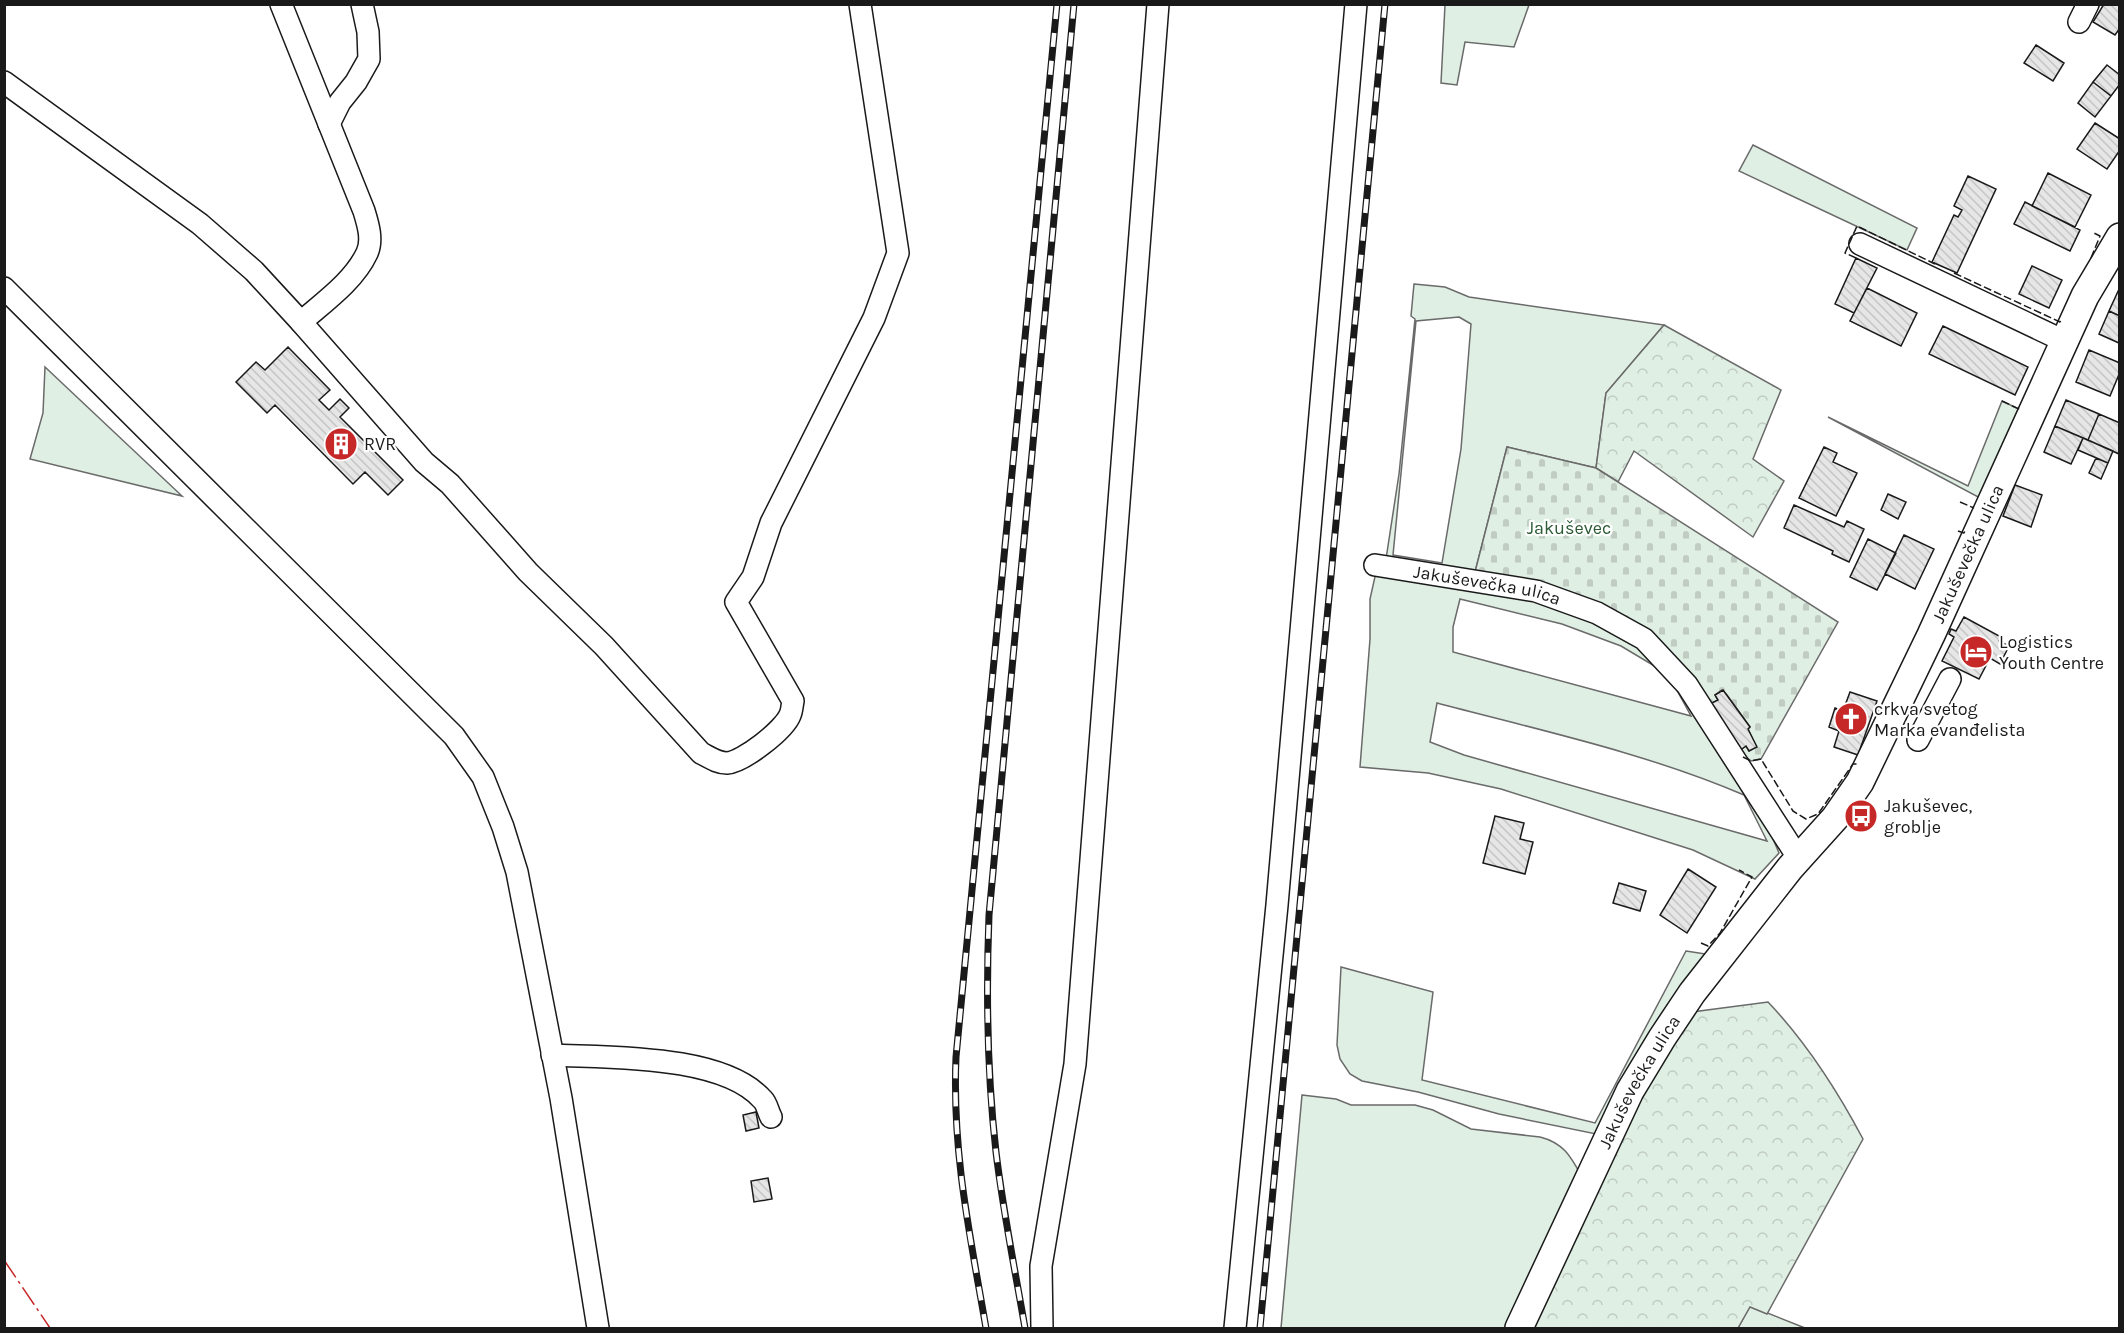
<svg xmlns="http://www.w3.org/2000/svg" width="2124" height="1333" viewBox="0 0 2124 1333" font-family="Karla,sans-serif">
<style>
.grass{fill:#e0efe3;stroke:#6a6a6a;stroke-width:1.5;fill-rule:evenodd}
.forest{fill:url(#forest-crowns);stroke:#6a6a6a;stroke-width:1.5}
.cemetery{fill:url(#cemetery-stones);stroke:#6a6a6a;stroke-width:1.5}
.building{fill:url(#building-back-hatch);stroke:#1a1a1a;stroke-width:1.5}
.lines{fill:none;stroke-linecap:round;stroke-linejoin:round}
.minor-casing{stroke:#1a1a1a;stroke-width:24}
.major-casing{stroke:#1a1a1a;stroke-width:30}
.minor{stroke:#fff;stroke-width:21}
.major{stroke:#fff;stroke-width:27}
.rail-casing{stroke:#1a1a1a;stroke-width:7}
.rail{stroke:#fff;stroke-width:4.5;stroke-dasharray:14;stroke-linecap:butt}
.fence{stroke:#1a1a1a;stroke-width:1.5;stroke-dasharray:8 3;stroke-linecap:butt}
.power{stroke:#c62828;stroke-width:1.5;stroke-dasharray:21 4.5 3 4.5;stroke-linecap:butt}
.labels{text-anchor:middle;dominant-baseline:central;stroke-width:4.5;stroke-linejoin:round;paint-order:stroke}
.poi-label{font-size:18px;fill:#1a1a1a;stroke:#fff;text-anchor:start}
.park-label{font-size:18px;fill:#2b5a34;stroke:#fff}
.street-label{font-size:18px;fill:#1a1a1a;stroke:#fff}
</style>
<defs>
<pattern id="forest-crowns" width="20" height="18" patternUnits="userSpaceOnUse" patternTransform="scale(1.5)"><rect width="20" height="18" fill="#e0efe3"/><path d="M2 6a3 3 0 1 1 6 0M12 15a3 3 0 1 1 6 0" fill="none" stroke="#c0ccc2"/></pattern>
<pattern id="cemetery-stones" width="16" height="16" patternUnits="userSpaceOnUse" patternTransform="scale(1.5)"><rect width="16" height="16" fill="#e0efe3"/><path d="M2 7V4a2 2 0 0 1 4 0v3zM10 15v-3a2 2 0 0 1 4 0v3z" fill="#c0ccc2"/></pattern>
<pattern id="building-back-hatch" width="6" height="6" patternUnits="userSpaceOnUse" patternTransform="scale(1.5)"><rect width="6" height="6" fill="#e6e6e6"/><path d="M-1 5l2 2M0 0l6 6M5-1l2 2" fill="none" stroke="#c5c5c5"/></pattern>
</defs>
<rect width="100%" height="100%" fill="#fff"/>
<path class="grass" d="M 1445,5 L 1445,4 L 1529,5 L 1514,47 L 1465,42 L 1457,85 L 1441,83 Z
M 1753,145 L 1917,228 L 1907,250 L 1739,171 Z
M 1414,284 L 1445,287 L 1469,297 L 1664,325 L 1606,393 L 1596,468 L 1507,447 L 1475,572 L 1386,559 L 1399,474 L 1415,319 L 1411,316 ZM 1459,317 L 1471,324 L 1461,449 L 1442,563 L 1393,555 L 1416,321 Z
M 45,367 L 182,496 L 30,459 L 43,413 Z
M 2002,401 L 2021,410 L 1980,498 L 1828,417 L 1968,486 Z
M 1376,572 L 1554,600 L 1661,660 L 1778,837 L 1773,839 L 1779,853 L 1755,879 L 1693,850 L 1501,789 L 1428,773 L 1360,767 L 1370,639 L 1370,599 ZM 1460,599 L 1562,624 L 1621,646 L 1668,674 L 1691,716 L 1453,652 L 1453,627 ZM 1437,703 C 1539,730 1646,753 1744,795 L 1767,841 L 1464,755 L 1430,742 Z
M 1686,951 L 1712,955 L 1601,1135 L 1499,1114 L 1418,1092 L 1362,1081 L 1350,1074 L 1340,1059 L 1337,1045 L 1341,967 L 1433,992 L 1422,1080 L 1595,1123 Z
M 1302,1095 L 1336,1099 L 1351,1105 L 1415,1105 L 1433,1110 L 1471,1129 L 1540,1137 C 1564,1143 1571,1157 1582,1177 L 1510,1328 L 1281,1328 Z
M 1750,1306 L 1805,1328 L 1738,1328 Z"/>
<path class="forest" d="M 1664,325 L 1781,390 L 1753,459 L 1784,481 L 1753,537 L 1634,451 L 1618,482 L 1596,468 L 1606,393 Z
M 1768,1002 C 1807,1043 1837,1090 1863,1139 L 1767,1314 L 1750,1307 L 1738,1328 L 1527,1328 L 1610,1152 L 1692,1012 Z"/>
<path class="cemetery" d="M 1507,447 L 1596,468 L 1838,622 L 1761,759 L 1751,761 L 1739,751 L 1746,746 L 1749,751 L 1756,747 L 1748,729 L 1750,727 L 1727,695 L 1722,690 L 1715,695 L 1718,700 L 1710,704 L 1658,644 L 1475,572 Z"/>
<path class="building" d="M 2104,4 L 2120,4 L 2120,28 L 2115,35 L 2093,22 Z
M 2036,45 L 2064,63 L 2053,81 L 2024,63 Z
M 2107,65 L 2120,75 L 2120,84 L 2111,96 L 2093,82 Z
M 2093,82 L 2111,96 L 2095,117 L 2078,103 Z
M 2095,123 L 2120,139 L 2120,150 L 2107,169 L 2077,149 Z
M 2048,173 L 2091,195 L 2075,227 L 2032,206 Z
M 1968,176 L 1996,189 L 1957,273 L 1932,262 L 1954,215 L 1958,217 L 1962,210 L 1954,206 Z
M 2025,202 L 2080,230 L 2070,251 L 2014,224 Z
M 1856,258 L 1877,268 L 1854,313 L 1835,304 Z
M 2032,266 L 2062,280 L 2049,308 L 2019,294 Z
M 2120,287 L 2120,316 L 2109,311 Z
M 1867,288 L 1917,313 L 1901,346 L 1850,321 Z
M 2109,311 L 2120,316 L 2119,343 L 2099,334 Z
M 1943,326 L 2028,367 L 2015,395 L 1929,354 Z
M 288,347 L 330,390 L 319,400 L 329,410 L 340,399 L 349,408 L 340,417 L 403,480 L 388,495 L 365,472 L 353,484 L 275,405 L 267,413 L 236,382 L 256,362 L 265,370 Z
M 2089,350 L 2120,363 L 2120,372 L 2110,396 L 2076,382 Z
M 2066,400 L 2099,414 L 2088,440 L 2055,426 Z
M 2099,414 L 2120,423 L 2119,454 L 2088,440 Z
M 2055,426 L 2083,438 L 2071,464 L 2044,452 Z
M 2083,438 L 2113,451 L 2108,463 L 2078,450 Z
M 1824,447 L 1837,453 L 1833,462 L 1857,473 L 1836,516 L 1799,498 Z
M 2096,458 L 2108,463 L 2101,479 L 2089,473 Z
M 2015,485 L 2042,495 L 2031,527 L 2003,516 Z
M 1888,494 L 1906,502 L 1898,519 L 1881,510 Z
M 1794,505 L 1844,527 L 1847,521 L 1864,529 L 1849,562 L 1832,554 L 1833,551 L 1784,528 Z
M 1904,535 L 1934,549 L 1915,589 L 1885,574 Z
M 1868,539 L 1896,553 L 1877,590 L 1850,577 Z
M 1964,617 L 2001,637 L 1999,641 L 2009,646 L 2000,664 L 1990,658 L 1979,679 L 1942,661 L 1954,637 L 1949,634 L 1951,629 L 1956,631 Z
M 1723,690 L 1750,727 L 1748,729 L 1757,747 L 1749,751 L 1746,746 L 1739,751 L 1710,704 L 1718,700 L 1715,695 Z
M 1850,692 L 1877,701 L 1858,755 L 1834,747 L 1839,731 L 1829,727 L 1835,708 L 1843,711 Z
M 1495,816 L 1524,823 L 1520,839 L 1533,842 L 1525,874 L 1483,863 Z
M 1688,869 L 1716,887 L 1687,933 L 1660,915 Z
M 1619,883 L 1646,891 L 1640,911 L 1613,903 Z
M 756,1112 L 759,1128 L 746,1131 L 743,1115 Z
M 768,1178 L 772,1199 L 754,1202 L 751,1181 Z"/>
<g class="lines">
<g class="minor-casing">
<g id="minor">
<path d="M 2079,22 L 2088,4"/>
<path d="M 4,82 L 200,224 L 254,271 L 301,322 C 324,302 354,281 367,253 C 373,240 368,224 364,211 L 281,4"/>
<path d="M 329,124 L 340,102 L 356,82 L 369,59 L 368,32 L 362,4"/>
<path d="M 1860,244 L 2064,341"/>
<path d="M 4,288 L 454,736 L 483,777 L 503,827 L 517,872 L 561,1098 L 598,1328"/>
<path d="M 301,322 L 424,462 L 450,484 L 528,572 L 604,646 L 701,753 C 709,757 717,763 727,763 C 743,762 784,730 790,715 C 792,711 792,705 793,701 L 736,602 L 753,577 L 771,523 L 874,318 L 898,253 L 860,4"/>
<path id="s1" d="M 1375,565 L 1536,591 L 1597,613 L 1644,639 L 1687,685 L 1799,859"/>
<path d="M 1918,740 L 1950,679"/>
<path d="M 552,1055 C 608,1058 723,1054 763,1100 C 767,1104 768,1112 771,1117"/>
<path d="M 1042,1328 L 1041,1266 L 1075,1064 L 1158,4"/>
<path d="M 1235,1328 L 1277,905 L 1356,4"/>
</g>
</g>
<g class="major-casing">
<g id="major">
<path id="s2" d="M 1519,1328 L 1630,1091 L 1662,1038 L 1692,993 L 1790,868 L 1835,818 L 1860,782 L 1931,635 L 2085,296 L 2120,237"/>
</g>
</g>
<use href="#minor" class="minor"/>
<use href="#major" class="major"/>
<g class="rail-casing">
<path id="rail" d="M 986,1328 C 970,1235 952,1153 956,1057 L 1057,4
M 1025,1328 C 1015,1270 1003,1211 996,1152 C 987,1073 986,994 989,915 L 1074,4
M 1260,1328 L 1385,4"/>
</g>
<use href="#rail" class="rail"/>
<path class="fence" d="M 1856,258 L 1845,253 L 1857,226 L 1935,264
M 2091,258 L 2100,236 L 2094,233
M 1954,273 L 2060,322 L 2061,320
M 2002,401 L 2021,410
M 1960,502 L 1974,508
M 1958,531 L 1964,533 L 1966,529
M 1743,757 L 1751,761 L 1761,759 L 1793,811 L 1806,819 L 1818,814 L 1853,764 L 1857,764
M 1701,943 L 1708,946 L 1720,933 L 1752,877 L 1739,870"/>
<path class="power" d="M 4,1260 L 50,1328"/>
</g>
<defs>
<g id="building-disc" transform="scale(1.725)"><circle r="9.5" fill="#c62828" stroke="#fff"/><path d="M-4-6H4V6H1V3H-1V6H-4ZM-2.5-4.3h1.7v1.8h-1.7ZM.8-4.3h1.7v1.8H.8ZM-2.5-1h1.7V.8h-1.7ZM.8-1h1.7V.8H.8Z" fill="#fff"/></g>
<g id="hotel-disc" transform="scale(1.725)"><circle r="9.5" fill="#c62828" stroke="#fff"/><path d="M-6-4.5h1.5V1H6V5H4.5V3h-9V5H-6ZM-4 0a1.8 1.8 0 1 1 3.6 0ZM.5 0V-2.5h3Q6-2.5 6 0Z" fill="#fff"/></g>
<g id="church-disc" transform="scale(1.725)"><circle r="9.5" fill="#c62828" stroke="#fff"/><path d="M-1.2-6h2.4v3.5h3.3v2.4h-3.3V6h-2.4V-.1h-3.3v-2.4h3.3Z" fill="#fff"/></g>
<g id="bus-disc" transform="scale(1.725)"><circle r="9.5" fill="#c62828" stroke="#fff"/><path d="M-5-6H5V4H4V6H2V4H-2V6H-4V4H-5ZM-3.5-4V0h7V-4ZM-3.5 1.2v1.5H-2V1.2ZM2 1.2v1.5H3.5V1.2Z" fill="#fff"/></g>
</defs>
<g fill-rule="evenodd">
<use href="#building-disc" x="341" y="444"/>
<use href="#hotel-disc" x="1976" y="652"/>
<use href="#church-disc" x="1851" y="719"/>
<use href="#bus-disc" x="1861" y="816"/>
</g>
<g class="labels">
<g class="poi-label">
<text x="364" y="444">RVR</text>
<text x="1999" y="642">Logistics<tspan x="1999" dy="21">Youth Centre</tspan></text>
<text x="1874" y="709">crkva svetog<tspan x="1874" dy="21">Marka evanđelista</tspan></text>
<text x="1884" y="806">Jakuševec,<tspan x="1884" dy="21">groblje</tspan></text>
</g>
<g class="park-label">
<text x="1569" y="528">Jakuševec</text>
</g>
<g class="street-label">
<text stroke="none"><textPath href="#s2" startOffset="900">Jakuševečka ulica</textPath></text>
<text stroke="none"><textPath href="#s1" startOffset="114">Jakuševečka ulica</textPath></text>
<text stroke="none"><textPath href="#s2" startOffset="274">Jakuševečka ulica</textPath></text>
</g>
</g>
<rect width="2124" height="1333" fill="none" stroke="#1a1a1a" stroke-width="12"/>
</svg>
